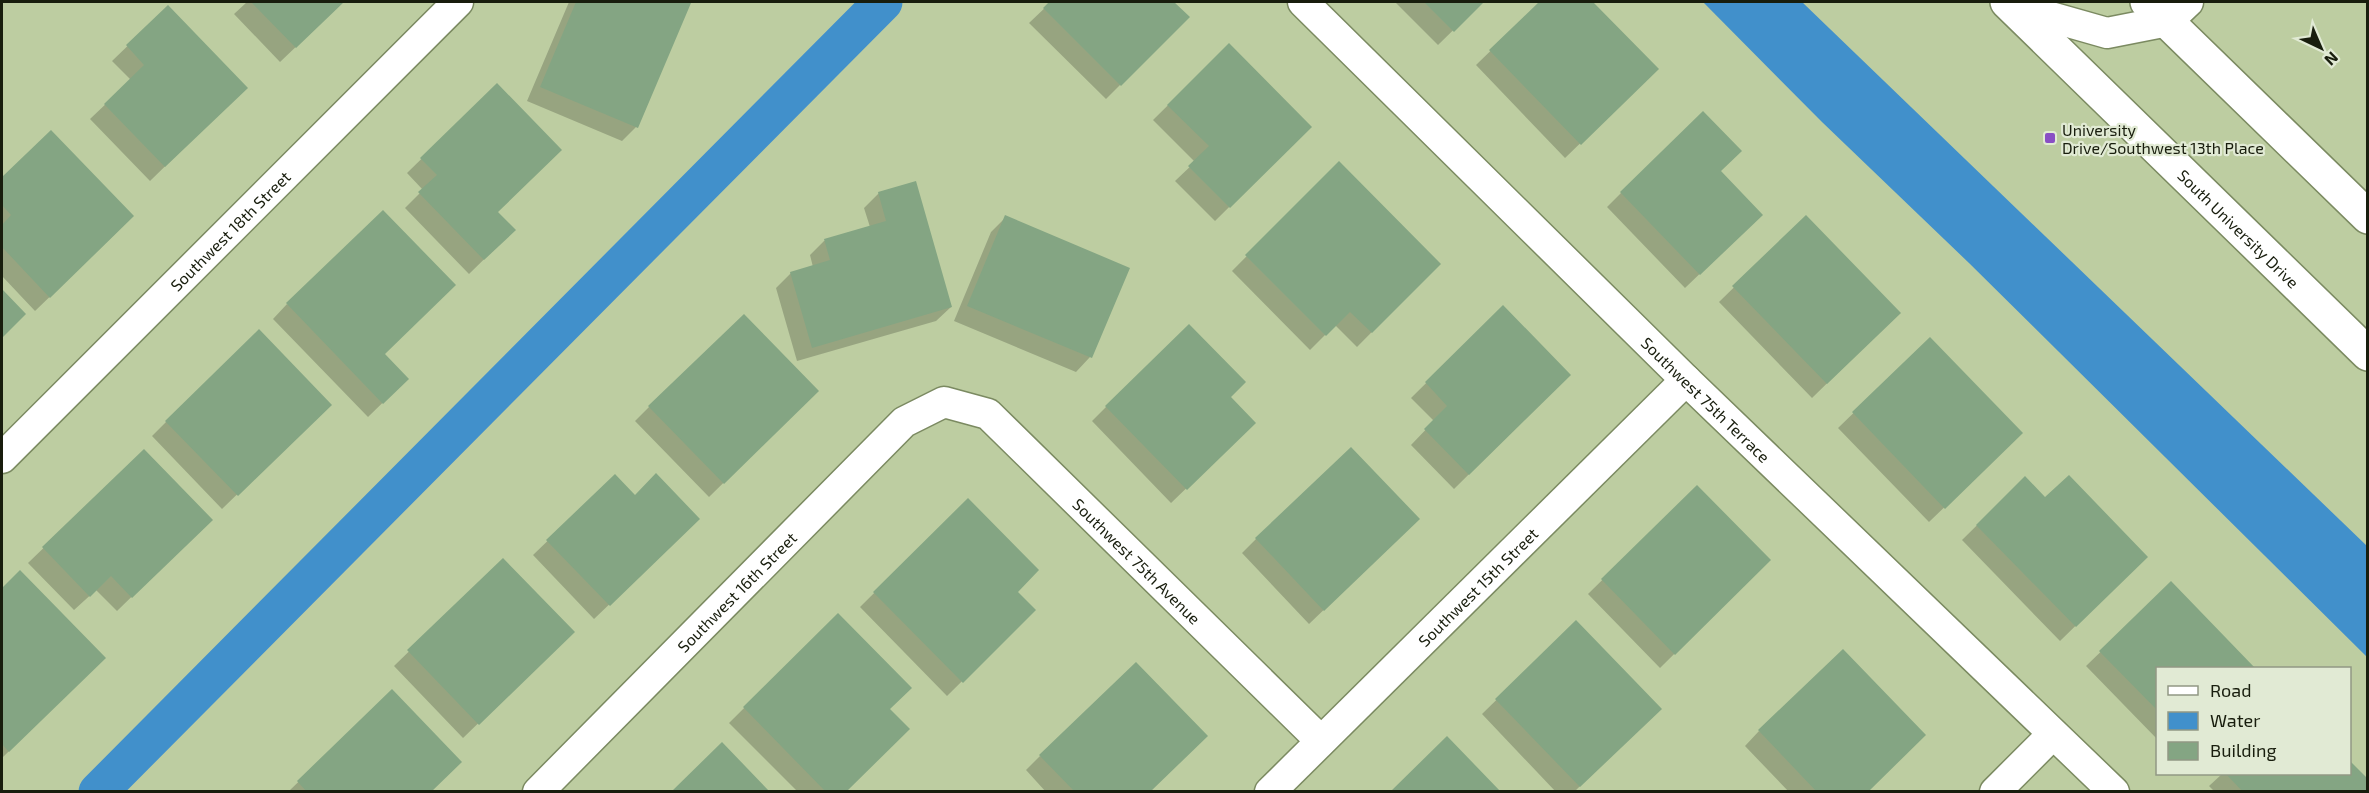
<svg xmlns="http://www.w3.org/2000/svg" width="2369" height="793" viewBox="0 0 2369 793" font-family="'Exo 2',sans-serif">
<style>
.water{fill:#4190cb}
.shadow{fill:#0003}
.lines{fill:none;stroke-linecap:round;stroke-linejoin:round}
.canal{stroke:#4190cb;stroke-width:39}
.building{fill:#84a583}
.minor-casing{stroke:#7b8a61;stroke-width:33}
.primary-casing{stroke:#7b8a61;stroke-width:36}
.minor{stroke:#fff;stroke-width:30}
.primary{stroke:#fff;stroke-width:33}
.poi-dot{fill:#894ec4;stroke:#e1ead4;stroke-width:2}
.labels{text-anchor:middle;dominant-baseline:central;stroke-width:4.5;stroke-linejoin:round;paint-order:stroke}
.poi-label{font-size:16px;fill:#181d0d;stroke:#e1ead4;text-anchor:start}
.street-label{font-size:16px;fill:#181d0d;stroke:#e1ead4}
</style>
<rect width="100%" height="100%" fill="#bdcda1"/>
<path class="water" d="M 1703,2 L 1802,2 L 2367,546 L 2367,657 L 1969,263 L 1822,122 Z"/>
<path class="shadow" d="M 247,2 L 343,2 L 280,62 L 234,14 Z
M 569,2 L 684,2 L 689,4 L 636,127 L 622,141 L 527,101 Z
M 1047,2 L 1172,2 L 1188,17 L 1106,99 L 1029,23 L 1049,4 Z
M 1395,2 L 1482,2 L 1438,45 Z
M 1541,2 L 1591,2 L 1657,69 L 1565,158 L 1476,65 Z
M 168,7 L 231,102 L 150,181 L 90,119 L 131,80 L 112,61 Z
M 1229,45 L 1310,127 L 1215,221 L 1175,181 L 1195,162 L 1153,120 Z
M 497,85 L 496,212 L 514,230 L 469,274 L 405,208 L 423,190 L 407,173 Z
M 51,132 L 118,231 L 35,311 L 2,276 L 2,179 Z
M 1339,163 L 1439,264 L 1357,347 L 1335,325 L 1310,350 L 1232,271 Z
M 1719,171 L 1761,215 L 1685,288 L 1607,207 L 1621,193 Z
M 879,193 L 951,307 L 936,321 L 797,361 L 776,288 L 791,273 L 813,267 L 810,255 L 824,241 L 870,227 L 864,208 Z
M 1006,217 L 1090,357 L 1076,372 L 954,321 L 991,232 Z
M 1806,217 L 1899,313 L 1812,398 L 1719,302 Z
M 2,291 L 24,314 L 2,337 Z
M 287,304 L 383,354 L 407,379 L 368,417 L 273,319 Z
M 1503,307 L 1569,375 L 1454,489 L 1411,445 L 1434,421 L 1411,398 Z
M 1930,339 L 2006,448 L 1929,522 L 1838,428 Z
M 817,391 L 709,497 L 635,421 L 649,407 Z
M 1229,397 L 1254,423 L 1171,503 L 1092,421 L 1106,407 Z
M 315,419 L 222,509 L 152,436 L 166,422 Z
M 144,451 L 196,534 L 117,611 L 96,590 L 74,610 L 28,563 Z
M 615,476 L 634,497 L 684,533 L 594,619 L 533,555 Z
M 2025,478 L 2045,499 L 2146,557 L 2060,641 L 1962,540 Z
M 1697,487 L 1769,560 L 1660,668 L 1588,594 Z
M 968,500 L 1015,592 L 1034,610 L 947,696 L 860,607 Z
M 1403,534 L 1309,624 L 1242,553 L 1256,539 Z
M 503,560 L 558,646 L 463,738 L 394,666 Z
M 20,573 L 104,658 L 2,758 L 2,590 Z
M 2171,584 L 2253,668 L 2158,668 L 2158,740 L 2086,666 Z
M 838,615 L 888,709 L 844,792 L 798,792 L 729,723 Z
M 1576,622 L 1659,709 L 1574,792 L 1556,792 L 1482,714 Z
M 392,691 L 430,792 L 288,792 Z
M 1759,731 L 1866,792 L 1789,792 L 1745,746 Z
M 1040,756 L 1149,792 L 1046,792 L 1026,770 Z
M 2350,763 L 2368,782 L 2368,792 L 2215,792 L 2209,786 L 2222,774 L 2350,774 Z"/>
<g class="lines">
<path class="canal" d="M 98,792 L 883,2"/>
</g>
<path class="building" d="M 251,2 L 344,2 L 296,48 Z
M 576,2 L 691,3 L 638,128 L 540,87 Z
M 1049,2 L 1174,2 L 1190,17 L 1121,86 L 1043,8 Z
M 1424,2 L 1484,2 L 1454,32 Z
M 1539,2 L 1593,2 L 1659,69 L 1581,145 L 1489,50 Z
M 168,5 L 248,88 L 165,167 L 104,104 L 144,65 L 126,45 Z
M 1229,43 L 1312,127 L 1230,208 L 1188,166 L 1209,146 L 1167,105 Z
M 497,83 L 562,150 L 498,212 L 516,230 L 484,260 L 418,192 L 437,175 L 420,158 Z
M 1703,111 L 1742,151 L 1721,171 L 1763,215 L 1700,275 L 1620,192 Z
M 51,130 L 134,216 L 50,298 L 2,247 L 2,225 L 11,215 L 2,205 L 2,177 Z
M 1339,161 L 1441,264 L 1372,333 L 1350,312 L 1326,336 L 1245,255 Z
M 916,181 L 952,307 L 812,348 L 790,272 L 830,260 L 824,239 L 886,221 L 878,192 Z
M 383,210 L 456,285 L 385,354 L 409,379 L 383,404 L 286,303 Z
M 1005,215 L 1130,268 L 1092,358 L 967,306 Z
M 1806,215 L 1901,313 L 1827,384 L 1732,286 Z
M 2,289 L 26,314 L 2,338 Z
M 1503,305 L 1571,375 L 1469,475 L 1424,429 L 1447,406 L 1425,382 Z
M 744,314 L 819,391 L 724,484 L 648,406 Z
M 1189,324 L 1246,382 L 1231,397 L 1256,423 L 1187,490 L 1105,406 Z
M 259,329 L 332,405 L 238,496 L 165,421 Z
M 1930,337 L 2023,433 L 1945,509 L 1852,412 Z
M 1351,447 L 1420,519 L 1324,611 L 1255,538 Z
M 144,449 L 213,520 L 132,598 L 111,576 L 90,597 L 42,547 Z
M 656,473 L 700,519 L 610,606 L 546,540 L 615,474 L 635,495 Z
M 2069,475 L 2148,557 L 2076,627 L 1976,525 L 2025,476 L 2045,497 Z
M 1697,485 L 1771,560 L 1675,655 L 1601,579 Z
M 968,498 L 1039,570 L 1018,592 L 1036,610 L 963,683 L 873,592 Z
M 503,558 L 575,632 L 479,725 L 407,650 Z
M 20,570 L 106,658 L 9,752 L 2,744 L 2,588 Z
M 2171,581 L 2255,668 L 2158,668 L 2158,711 L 2099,651 Z
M 838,613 L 912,688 L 890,709 L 910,729 L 846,792 L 826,792 L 743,707 Z
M 1576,620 L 1662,709 L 1580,787 L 1495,699 Z
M 1843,649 L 1926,735 L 1868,792 L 1817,792 L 1758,730 Z
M 1136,662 L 1208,736 L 1150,792 L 1075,792 L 1039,755 Z
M 392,689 L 462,762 L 431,792 L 307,792 L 297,781 Z
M 1447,736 L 1501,792 L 1390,792 Z
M 722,742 L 770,792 L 671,792 Z
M 2350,761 L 2368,779 L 2368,792 L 2243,792 L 2226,774 L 2350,774 Z"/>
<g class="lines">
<g class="minor-casing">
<g id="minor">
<path id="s1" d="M 1303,2 L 1686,380 L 2114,792"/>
<path d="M 2012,6 L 2107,33 L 2168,21 L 2188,2"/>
<path id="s2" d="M 2,458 L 458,2"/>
<path id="s3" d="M 538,792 L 904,422 L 944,402 L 988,414 L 1321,741"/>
<path id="s4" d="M 1270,792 L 1686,380"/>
<path d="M 1995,792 L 2053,734"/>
</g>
</g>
<g class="primary-casing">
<g id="primary">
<path id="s5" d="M 2007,2 L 2368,354"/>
<path d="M 2147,2 L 2368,217"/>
</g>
</g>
<use href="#minor" class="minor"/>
<use href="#primary" class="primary"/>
</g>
<rect class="poi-dot" x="2044" y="132" width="12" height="12" rx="3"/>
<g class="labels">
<g class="poi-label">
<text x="2062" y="129">University<tspan x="2062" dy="18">Drive/Southwest 13th Place</tspan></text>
</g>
<g class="street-label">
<text stroke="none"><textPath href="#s5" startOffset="324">South University Drive</textPath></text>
<text stroke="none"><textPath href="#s2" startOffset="322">Southwest 18th Street</textPath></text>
<text stroke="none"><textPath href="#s1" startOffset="566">Southwest 75th Terrace</textPath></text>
<text stroke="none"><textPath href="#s3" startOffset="820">Southwest 75th Avenue</textPath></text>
<text stroke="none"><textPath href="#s4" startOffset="292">Southwest 15th Street</textPath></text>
<text stroke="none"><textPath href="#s3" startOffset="282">Southwest 16th Street</textPath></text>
</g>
</g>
<rect width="2369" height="793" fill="none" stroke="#181d0d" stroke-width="6"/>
<rect x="2156" y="667" width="195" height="108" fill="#e1ead4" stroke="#919884" stroke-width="1.5"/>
<rect x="2168" y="686" width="30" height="9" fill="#ffffff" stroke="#919884" stroke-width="1.5"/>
<text x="2210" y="697" font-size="18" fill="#181d0d">Road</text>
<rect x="2168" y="712" width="30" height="18" fill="#4190cb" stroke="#919884" stroke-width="1.5"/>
<text x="2210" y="727" font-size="18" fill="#181d0d">Water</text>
<rect x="2168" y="742" width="30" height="18" fill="#84a583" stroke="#919884" stroke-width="1.5"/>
<text x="2210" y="757" font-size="18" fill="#181d0d">Building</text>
<g transform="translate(2321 48) rotate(136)" stroke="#e1ead4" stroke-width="4.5" paint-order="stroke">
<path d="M0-4.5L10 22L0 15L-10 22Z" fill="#181d0d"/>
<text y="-9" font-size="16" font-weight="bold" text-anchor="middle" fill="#181d0d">N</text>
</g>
</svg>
